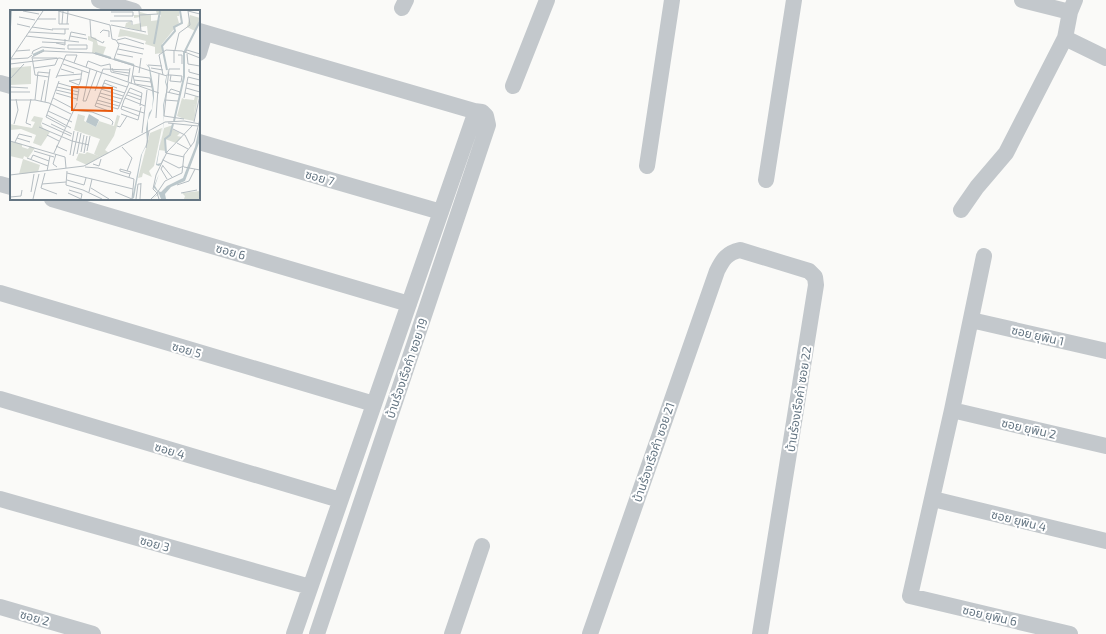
<svg xmlns="http://www.w3.org/2000/svg" width="1106" height="634" viewBox="0 0 1106 634" font-family="'Exo 2','Noto Sans Thai',sans-serif">
<style>
.lines{fill:none;stroke-linecap:round;stroke-linejoin:round}
.street{stroke:#c3c8cc;stroke-width:16}
.labels{text-anchor:middle;dominant-baseline:central;stroke-width:4;stroke-linejoin:round;paint-order:stroke}
.street-label{font-size:12px;fill:#657683;stroke:#fff}
.inset-river{fill:none;stroke:#bbc7cb;stroke-width:2}
.inset-road{fill:none;stroke:#b5bdc2;stroke-width:1}
.view{fill:#e8590c;fill-opacity:0.15;stroke:#e8590c;stroke-width:2}
.inset-edge{fill:none;stroke:#657683;stroke-width:2}
</style>
<rect width="100%" height="100%" fill="#fafaf8"/>
<g class="lines">
<path class="street" d="M 99,0 L 134,11
M 1022,0 L 1070,12
M 402,8 L 406,0
M 199,31 L 474,111 L 475,114 L 294,634
M 1065,38 L 1106,58
M 199,53 L 205,33
M 0,83 L 11,86
M 513,86 L 547,0
M 199,142 L 441,212
M 647,166 L 672,0
M 766,180 L 794,0
M 0,184 L 11,187
M 52,199 L 409,304
M 961,210 L 977,187 L 1006,153 L 1065,38 L 1070,12 L 1075,0
M 984,256 L 952,410 L 910,596 L 1070,634
M 0,293 L 374,404
M 971,320 L 1106,351
M 0,399 L 340,500
M 952,410 L 1106,446
M 0,499 L 310,587
M 933,499 L 1106,541
M 0,607 L 93,634
M 317,634 L 488,125 L 486,116 L 482,112 L 474,111
M 452,634 L 482,546
M 590,634 L 717,271 C 723,259 727,253 740,250 L 809,271 L 815,277 L 816,285 L 760,634"/>
</g>
<g class="labels">
<g class="street-label">
<text transform="translate(320 177) rotate(16)">ซอย 7</text>
<text transform="translate(231 251) rotate(16)">ซอย 6</text>
<text transform="translate(1038 335) rotate(13)">ซอย ยุพิน 1</text>
<text transform="translate(187 349) rotate(16)">ซอย 5</text>
<text transform="translate(406 368) rotate(-71)">บ้านร้องเรือคำ ซอย 19</text>
<text transform="translate(798 399) rotate(-81)">บ้านร้องเรือคำ ซอย 22</text>
<text transform="translate(1029 428) rotate(13)">ซอย ยุพิน 2</text>
<text transform="translate(170 450) rotate(17)">ซอย 4</text>
<text transform="translate(653 452) rotate(-71)">บ้านร้องเรือคำ ซอย 21</text>
<text transform="translate(1019 520) rotate(14)">ซอย ยุพิน 4</text>
<text transform="translate(155 543) rotate(16)">ซอย 3</text>
<text transform="translate(990 615) rotate(13)">ซอย ยุพิน 6</text>
<text transform="translate(35 617) rotate(16)">ซอย 2</text>
</g>
</g>
<g transform="translate(10 10)">
<rect width="190" height="190" fill="#fafaf8"/>
<path d="M 146,1 L 169,1 L 169,6 L 167,6 L 169,13 L 152,34 L 152,43 L 145,44 L 145,37 L 135,34 L 136,31 L 116,26 L 108,27 L 110,19 L 138,25 L 137,16 L 130,17 L 131,21 L 115,17 L 116,13 L 121,11 L 121,15 L 131,13 L 130,7 L 124,8 L 124,5 L 130,5 L 130,2 L 141,5 L 141,11 L 149,10 L 151,5 L 147,4 ZM 180,5 L 190,8 L 185,21 L 177,17 ZM 78,26 L 86,28 L 88,35 L 96,37 L 93,45 L 82,43 L 83,32 L 78,30 ZM 21,56 L 21,74 L 0,75 L 0,58 ZM 172,88 L 185,95 L 184,103 L 174,109 L 167,106 ZM 68,104 L 75,106 L 74,111 L 86,117 L 89,111 L 104,116 L 107,105 L 110,106 L 104,126 L 95,140 L 99,143 L 90,147 L 84,144 L 90,129 L 64,120 ZM 24,106 L 33,108 L 31,114 L 33,118 L 40,122 L 31,136 L 23,133 L 26,125 L 11,119 L 0,120 L 0,114 L 22,118 L 25,112 L 21,111 ZM 163,115 L 162,119 L 170,123 L 167,126 L 172,127 L 166,133 L 155,129 L 156,141 L 149,140 L 154,118 ZM 152,118 L 144,156 L 139,161 L 142,167 L 133,163 L 132,167 L 128,168 L 140,123 ZM 0,131 L 12,134 L 12,137 L 18,139 L 20,136 L 25,138 L 18,148 L 14,146 L 13,149 L 30,155 L 28,162 L 9,164 L 13,149 L 0,146 Z" fill="#dadfd7"/>
<path d="M 185,86 L 188,87 L 184,111 L 174,109 L 177,101 L 184,103 L 185,95 L 175,92 L 175,89 L 184,90 ZM 190,181 L 190,189 L 174,189 L 175,186 L 172,183 Z" fill="#dadfd7"/>
<path d="M 77,142 L 89,146 L 90,147 L 77,155 L 66,150 L 69,143 L 75,144 Z" fill="#dadfd7"/>
<path d="M 141,33 L 152,36 L 141,33 L 136,37 L 136,54 L 139,56 L 140,58 L 144,80 L 144,88 L 142,100 L 138,110 L 138,132 L 132,144 L 124,188 L 122,189 L 131,145 L 137,133 L 136,119 L 139,103 L 142,99 L 143,88 L 139,58 L 136,54 L 136,37 ZM 158,59 L 156,72 L 158,77 L 154,95 L 154,111 L 147,154 L 151,153 L 154,146 L 152,153 L 149,156 L 149,164 L 145,176 L 148,181 L 151,182 L 157,176 L 173,168 L 185,137 L 190,113 L 189,133 L 175,171 L 161,177 L 155,184 L 156,189 L 151,189 L 149,184 L 142,189 L 149,183 L 144,178 L 144,176 L 149,164 L 149,156 L 146,155 L 154,113 L 153,95 L 157,78 L 155,72 ZM 79,104 L 89,110 L 86,117 L 76,112 Z" fill="#bbc7cb"/>
<path class="inset-river" d="M 0,17 L 1,1M 144,34 L 150,1M 85,43 L 101,48M 23,45 L 34,40M 104,49 L 124,55M 157,60 L 152,36 L 165,21 L 164,17 L 172,13 L 170,1M 164,111 L 174,67 L 174,43 L 190,11M 156,143 L 155,129 L 160,125 L 163,114"/>
<path class="inset-road" d="M 13,1 L 29,4M 48,1 L 100,15 L 102,29 L 106,30 L 109,35 L 104,49M 129,1 L 131,21M 178,1 L 190,4M 49,2 L 49,14 L 59,14M 101,2 L 123,2 L 123,6 L 104,6M 130,5 L 148,4M 9,7 L 25,10M 27,9 L 46,9M 80,10 L 81,27 L 93,33 L 94,31M 100,11 L 122,11 L 122,15M 7,14 L 20,17M 52,14 L 53,1M 57,14 L 58,1M 101,15 L 136,22M 22,17 L 43,20M 42,19 L 59,19M 19,22 L 55,24 L 55,19M 90,23 L 93,20 L 99,21 L 99,27M 16,26 L 69,32M 60,26 L 77,29M 59,30 L 61,22 L 76,25M 107,30 L 115,28 L 134,34M 32,32 L 55,33M 46,33 L 55,35 L 55,29M 108,33 L 134,39M 58,35 L 77,35 L 77,39 L 58,39 ZM 108,39 L 133,44M 164,40 L 164,53M 165,40 L 169,23 L 180,15 L 178,1M 6,41 L 20,40M 175,43 L 177,40 L 190,44M 22,44 L 23,41 L 32,37 L 55,39M 107,44 L 123,47M 177,44 L 178,54 L 190,56M 168,45 L 172,45 L 172,54M 22,47 L 34,41 L 83,43 L 157,66M 22,47 L 25,65 L 39,67M 23,48 L 47,48M 1,49 L 18,48 L 22,45M 0,50 L 33,1M 0,54 L 50,48 L 149,83M 53,54 L 79,63M 138,55 L 152,56M 76,57 L 78,51 L 91,56 L 100,54 L 101,62 L 119,66M 24,58 L 45,55 L 48,48M 102,58 L 103,61 L 119,63M 141,58 L 153,60M 51,59 L 64,63M 80,59 L 73,91 L 76,91 L 87,61M 179,59 L 179,62 L 190,65M 129,63 L 131,48M 153,65 L 149,45 L 156,40 L 172,41 L 190,48M 157,65 L 161,65 L 172,66 L 171,72 L 160,71 L 161,65M 47,66 L 71,64M 123,66 L 140,68 L 142,77 L 125,74 ZM 46,68 L 56,45 L 67,45 L 64,53M 0,69 L 14,54M 71,69 L 59,71 L 69,75 L 71,69 L 71,67 L 72,61M 124,70 L 141,72M 49,71 L 36,107 L 55,117M 118,72 L 120,58M 48,73 L 69,79 L 67,91M 94,73 L 107,78M 177,73 L 190,76M 121,74 L 124,55M 92,76 L 115,83M 0,77 L 18,78M 47,77 L 69,82M 176,78 L 190,82M 91,79 L 113,86M 46,80 L 68,85M 85,81 L 93,59 L 120,60M 0,82 L 20,82M 118,82 L 132,87M 157,82 L 170,85 L 170,82 L 161,79 L 159,82M 46,83 L 67,89M 90,83 L 112,89M 175,83 L 189,87M 117,85 L 131,90M 89,86 L 110,93M 43,88 L 64,99M 115,88 L 135,96M 174,88 L 178,67 L 190,70M 0,90 L 25,90 L 39,93 L 61,104M 25,90 L 28,62 L 39,63M 87,90 L 109,96M 114,90 L 120,78 L 132,83 L 130,96M 114,90 L 111,99 L 129,106M 155,90 L 168,91M 31,91 L 35,70M 35,92 L 40,59M 86,93 L 108,99 L 119,73M 112,96 L 134,103M 63,100 L 82,102 L 100,109 L 103,112 L 102,115M 38,101 L 62,112M 99,101 L 85,96 L 95,70 L 117,77M 111,104 L 128,110 L 131,97M 37,105 L 61,118M 154,106 L 159,59 L 170,59M 154,106 L 174,109M 146,108 L 149,64M 184,112 L 190,85M 32,113 L 61,126M 158,113 L 188,116M 4,114 L 8,100 L 6,89M 41,114 L 62,124M 21,115 L 16,113 L 21,89M 107,116 L 110,117 L 117,106M 29,117 L 62,131 L 79,135M 163,119 L 175,125M 132,123 L 137,80M 37,125 L 49,131M 175,125 L 181,137M 7,128 L 20,132M 0,131 L 55,147 L 56,158M 5,132 L 9,124 L 22,127M 167,133 L 178,139M 46,136 L 57,141M 112,137 L 122,148 L 117,161M 136,138 L 139,121M 24,141 L 44,147M 77,141 L 80,126M 71,142 L 74,125M 44,143 L 67,93M 74,143 L 77,126M 156,143 L 174,147M 46,144 L 43,154 L 47,157M 67,144 L 71,123M 60,145 L 64,121M 63,146 L 68,122M 17,148 L 38,156M 21,149 L 23,145 L 39,151M 153,150 L 169,158 L 174,156M 83,154 L 89,156 L 91,149M 153,155 L 151,159 L 157,169M 153,156 L 162,167M 75,157 L 88,158 L 124,169 L 122,189M 174,157 L 190,160M 37,161 L 40,146M 57,161 L 56,175 L 73,180 L 92,189M 35,163 L 31,178 L 47,184M 57,163 L 123,179M 0,165 L 74,156 L 155,112 L 174,111 L 190,114M 119,167 L 120,164 L 121,162 L 110,159 L 110,161 L 120,164M 57,170 L 74,175 L 76,168M 32,174 L 56,172M 167,175 L 179,171 L 185,159M 81,178 L 99,189M 59,180 L 72,184 L 71,189M 21,182 L 24,164M 79,182 L 82,169M 105,182 L 122,189M 58,183 L 71,189M 171,183 L 187,180M 0,187 L 11,186 L 12,180M 23,189 L 29,164M 126,189 L 128,174 L 131,174M 130,189 L 131,173M 141,189 L 147,183 L 143,179 L 146,165 L 157,142 L 183,115M 149,189 L 147,183 L 155,171 L 172,163 L 174,145 L 184,132 L 190,109"/>
<path class="view" d="M 62,77 L 102,78 L 102,101 L 62,100 Z"/>
<rect width="190" height="190" class="inset-edge"/>
</g>
</svg>
